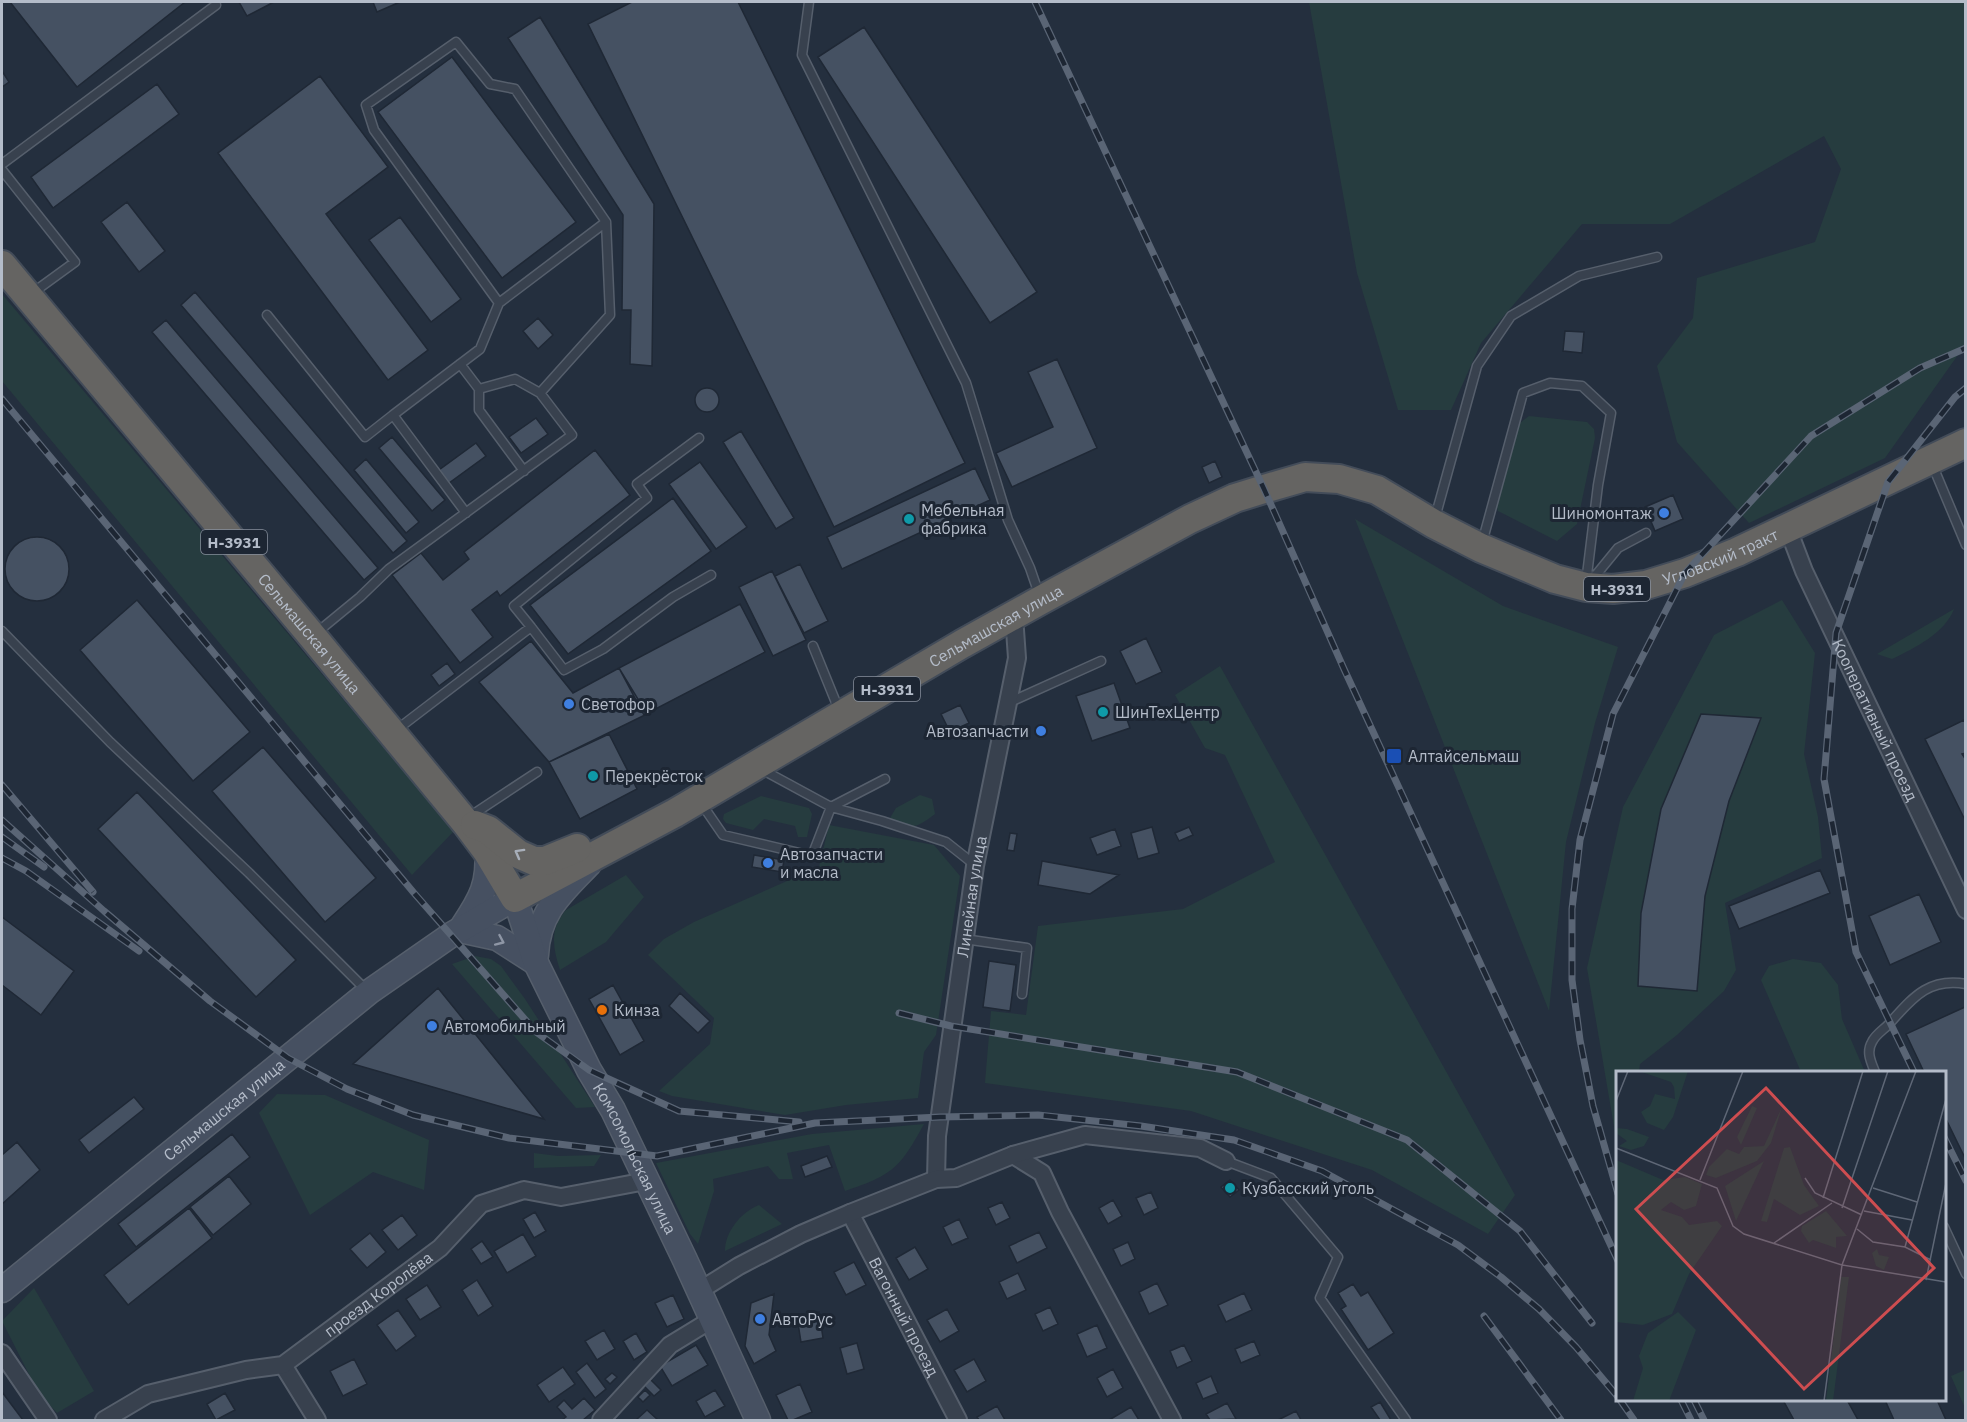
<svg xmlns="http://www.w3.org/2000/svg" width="1967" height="1422" viewBox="0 0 1967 1422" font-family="'IBM Plex Sans',sans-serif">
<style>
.green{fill:#263c3f}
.building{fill:#455162;stroke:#1f2835;stroke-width:1.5}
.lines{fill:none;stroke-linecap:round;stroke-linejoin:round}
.service-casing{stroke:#565f6c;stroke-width:11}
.minor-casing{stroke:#565f6c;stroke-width:20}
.secondary-casing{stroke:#565f6c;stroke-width:27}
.trunk-casing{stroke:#434c59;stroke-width:32}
.service{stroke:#38414e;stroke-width:8}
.minor{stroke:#38414e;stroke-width:16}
.secondary{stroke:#465061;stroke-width:24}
.trunk{stroke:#656462;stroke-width:28}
.rail-casing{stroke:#5a6575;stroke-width:7}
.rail{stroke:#1d2633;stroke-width:4.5;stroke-dasharray:14;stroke-linecap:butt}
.oneway{stroke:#a8afba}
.oneway2{stroke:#8e96a5}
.shop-dot{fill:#3f7fe0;stroke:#1d2633;stroke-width:2}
.culture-dot{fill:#0f9aa8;stroke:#1d2633;stroke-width:2}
.transit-dot{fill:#1a4fb4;stroke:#1d2633;stroke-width:2}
.food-dot{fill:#e8710a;stroke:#1d2633;stroke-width:2}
.labels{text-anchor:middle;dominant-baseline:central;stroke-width:6;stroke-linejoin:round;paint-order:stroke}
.shield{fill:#1d2633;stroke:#878f9c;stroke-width:1.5}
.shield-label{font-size:15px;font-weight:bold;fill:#b4bcc9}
.poi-label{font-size:16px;fill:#b4bcc9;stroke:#1d2633;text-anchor:start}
.street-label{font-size:16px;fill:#b4bcc9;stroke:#1d2633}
.inset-road{fill:none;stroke:#5e6776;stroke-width:1.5}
.view{fill:#ce4d50;fill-opacity:0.15;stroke:#ce4d50;stroke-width:3}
.inset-edge{fill:none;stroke:#b4bcc9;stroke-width:3}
</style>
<rect width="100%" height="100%" fill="#242f3e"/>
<path class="green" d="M 1309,2 L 1965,2 L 1965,345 L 1885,458 L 1749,523 L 1677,442 L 1657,366 L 1693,318 L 1697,278 L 1815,242 L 1841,169 L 1824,136 L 1670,224 L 1582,224 L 1481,343 L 1451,410 L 1398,410 L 1357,273 Z
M 2,294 L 454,831 L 412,875 L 2,381 Z
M 1529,416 L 1587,422 L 1594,429 L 1595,438 L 1577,524 L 1557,541 L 1498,511 L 1496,504 L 1516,426 Z
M 1355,519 L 1503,606 L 1618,647 L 1595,723 L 1566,842 L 1549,1011 Z
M 1782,600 L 1815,653 L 1804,754 L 1818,817 L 1822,858 L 1725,903 L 1736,970 L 1724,991 L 1677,1035 L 1640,1064 L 1639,1072 L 1618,1072 L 1617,1144 L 1587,968 L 1623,807 L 1714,635 Z
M 1954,609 C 1945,633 1915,648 1892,659 L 1877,654 Z
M 1220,666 L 1515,1195 L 1488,1234 L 1372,1170 L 1191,1111 L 985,1083 L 991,1011 L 1026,1015 L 1038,926 L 1183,909 L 1275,862 L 1225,755 L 1205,748 L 1175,695 Z
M 920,795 L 932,799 L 935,814 C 917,828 910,831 890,818 L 896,808 Z
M 761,796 L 809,808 L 812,814 L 807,837 L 798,837 L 795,826 L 764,819 L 753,830 L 726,823 L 723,819 L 724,814 Z
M 829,825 L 934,845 L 960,876 L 936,1035 L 924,1052 L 918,1098 L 846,1105 L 785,1115 L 672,1096 L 659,1091 L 710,1044 L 714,1018 L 648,955 L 664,939 L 694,922 L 819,867 Z
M 626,875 L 644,897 L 606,942 L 560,970 C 553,948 549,929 566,910 Z
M 475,956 L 491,959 L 501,966 L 525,999 L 595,1107 L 576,1108 L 452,964 Z
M 1793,959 L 1821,963 L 1838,985 L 1842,1019 L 1865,1072 L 1801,1072 L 1761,980 L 1769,966 Z
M 277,1094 L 325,1095 L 429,1140 L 424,1190 L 373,1172 L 310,1215 L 259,1113 Z
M 924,1124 C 900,1168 893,1175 845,1191 L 829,1145 L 787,1153 L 793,1179 L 779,1179 L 768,1166 L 713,1179 L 714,1191 L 698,1244 L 690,1234 L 656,1163 L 812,1134 Z
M 534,1153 L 558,1156 L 601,1155 L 594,1166 L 534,1168 Z
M 759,1205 L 782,1224 L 725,1251 C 725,1232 741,1212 759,1205 Z
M 34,1288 L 94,1391 L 57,1413 L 39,1394 L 2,1321 Z
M 1965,1370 L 1965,1408 L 1951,1376 Z"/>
<path class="building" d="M 10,2 L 185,2 L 77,87 Z
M 239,2 L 274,2 L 247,16 Z
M 373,2 L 400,2 L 377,12 Z
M 632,2 L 738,2 L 965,463 L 834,527 L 588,24 Z
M 540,17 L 654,204 L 652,366 L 630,364 L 631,310 L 622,310 L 623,215 L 508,38 Z
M 864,27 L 1037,292 L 990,323 L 818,57 Z
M 452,57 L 576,222 L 502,278 L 378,112 Z
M 2,71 L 9,82 L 2,87 Z
M 320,76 L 388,167 L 326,214 L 428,350 L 388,380 L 218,153 Z
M 157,84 L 179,114 L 53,208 L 31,177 Z
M 127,202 L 165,251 L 139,272 L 101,222 Z
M 400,217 L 461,299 L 431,322 L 369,240 Z
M 195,292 L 407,541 L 393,553 L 181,305 Z
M 538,318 L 553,335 L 538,349 L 523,331 Z
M 166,320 L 378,568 L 364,580 L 152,332 Z
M 1565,331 L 1584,332 L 1582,353 L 1563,351 Z
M 1057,359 L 1097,448 L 1012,487 L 996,453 L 1053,427 L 1028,372 Z
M695 400a12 12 0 1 1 24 0a12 12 0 1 1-24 0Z
M 536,418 L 548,434 L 521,453 L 509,437 Z
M 741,431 L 794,518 L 776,529 L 723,442 Z
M 392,437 L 445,500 L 432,511 L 379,448 Z
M 476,443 L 486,456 L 449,483 L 439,470 Z
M 595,450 L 630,495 L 500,596 L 497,591 L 472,610 L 493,637 L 460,663 L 392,575 L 421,553 L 443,580 L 469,559 L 464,552 Z
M 366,459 L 419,522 L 406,533 L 354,470 Z
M 1215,461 L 1222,477 L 1209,483 L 1202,467 Z
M 700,462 L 747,527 L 716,549 L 669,484 Z
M 975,468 L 990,500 L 842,569 L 827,537 Z
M 1673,495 L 1683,519 L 1655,531 L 1645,507 Z
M 673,498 L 711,551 L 568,654 L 530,605 Z
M5 569a32 32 0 1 1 64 0a32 32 0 1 1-64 0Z
M 800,564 L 828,621 L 804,633 L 775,576 Z
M 772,571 L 806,640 L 773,656 L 739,587 Z
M 137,600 L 250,732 L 193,781 L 80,650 Z
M 740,604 L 765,652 L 644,715 L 619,668 Z
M 1146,638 L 1162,672 L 1136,684 L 1120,651 Z
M 531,641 L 573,693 L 619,668 L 647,714 L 549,762 L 479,682 Z
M 447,663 L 455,674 L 439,686 L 431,675 Z
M 1114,683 L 1130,728 L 1092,741 L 1076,696 Z
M 960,705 L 969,723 L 950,732 L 941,714 Z
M 1701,714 L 1761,718 L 1729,801 L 1705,896 L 1697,991 L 1638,986 L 1641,913 L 1661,809 Z
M 1964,720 L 1966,724 L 1966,753 L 1962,754 L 1966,760 L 1966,822 L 1925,739 Z
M 609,734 L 637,789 L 580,819 L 549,762 Z
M 263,747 L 376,878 L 325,922 L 212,791 Z
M 137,792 L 296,960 L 256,997 L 98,829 Z
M 1152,827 L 1159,853 L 1138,859 L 1131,833 Z
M 1189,827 L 1193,835 L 1179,841 L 1175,833 Z
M 1115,829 L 1121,846 L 1097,855 L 1090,838 Z
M 1010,833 L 1017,834 L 1014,851 L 1007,850 Z
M 754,855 L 784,860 L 782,872 L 752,867 Z
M 1042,861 L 1119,875 L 1090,894 L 1038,885 Z
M 1820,870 L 1830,893 L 1739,929 L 1729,906 Z
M 1919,894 L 1941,942 L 1890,965 L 1869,916 Z
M 2,917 L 74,971 L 41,1015 L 2,985 Z
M 989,961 L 1016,965 L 1010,1011 L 983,1007 Z
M 613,985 L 644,1041 L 620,1055 L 589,999 Z
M 438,988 L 544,1119 L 353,1064 Z
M 680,993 L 710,1021 L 698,1033 L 669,1006 Z
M 1965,1007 L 1966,1008 L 1966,1160 L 1944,1115 L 1944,1072 L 1924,1072 L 1906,1034 Z
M 134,1097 L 144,1109 L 89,1153 L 79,1140 Z
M 232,1134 L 250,1157 L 136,1247 L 118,1224 Z
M 17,1142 L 40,1170 L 2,1204 L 2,1155 Z
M 827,1156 L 832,1167 L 805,1177 L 801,1166 Z
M 229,1176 L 251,1204 L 213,1235 L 190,1207 Z
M 1230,1180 L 1239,1190 L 1230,1197 L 1221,1187 Z
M 1151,1192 L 1158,1208 L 1144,1215 L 1136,1198 Z
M 1113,1200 L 1122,1216 L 1108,1224 L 1099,1208 Z
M 1002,1202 L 1010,1218 L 996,1225 L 988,1208 Z
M 189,1208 L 212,1238 L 128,1305 L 104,1275 Z
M 535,1212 L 546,1231 L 534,1238 L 523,1219 Z
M 402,1215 L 417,1235 L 398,1250 L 382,1230 Z
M 959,1219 L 968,1238 L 952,1245 L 943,1227 Z
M 1039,1232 L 1047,1248 L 1017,1263 L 1009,1246 Z
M 370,1233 L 386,1252 L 367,1268 L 350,1249 Z
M 523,1234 L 536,1256 L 507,1273 L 494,1251 Z
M 482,1241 L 493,1257 L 481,1264 L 471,1249 Z
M 1128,1242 L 1135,1259 L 1121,1266 L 1113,1249 Z
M 915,1247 L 928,1269 L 909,1280 L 896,1258 Z
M 854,1262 L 866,1285 L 846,1295 L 834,1272 Z
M 1018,1273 L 1026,1290 L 1007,1299 L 999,1282 Z
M 477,1280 L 493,1306 L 478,1316 L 462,1290 Z
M 1157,1283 L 1168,1305 L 1149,1314 L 1139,1292 Z
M 1353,1284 L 1361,1296 L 1368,1292 L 1394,1333 L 1368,1350 L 1341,1309 L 1346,1306 L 1338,1293 Z
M 427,1285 L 441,1307 L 420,1320 L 406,1299 Z
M 1244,1293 L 1252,1310 L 1226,1322 L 1218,1305 Z
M 774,1294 L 769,1335 L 776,1351 L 754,1364 L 745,1346 L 751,1303 Z
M 673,1295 L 684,1319 L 667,1327 L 655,1303 Z
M 1050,1307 L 1058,1324 L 1043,1331 L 1035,1314 Z
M 947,1309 L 959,1331 L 940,1342 L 927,1320 Z
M 398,1310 L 416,1336 L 396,1351 L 377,1325 Z
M 819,1312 L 823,1338 L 801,1342 L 797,1317 Z
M 1097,1325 L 1107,1348 L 1087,1357 L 1077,1334 Z
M 604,1330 L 615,1349 L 597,1360 L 585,1341 Z
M 636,1333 L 647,1352 L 634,1360 L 623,1341 Z
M 1254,1341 L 1260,1355 L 1241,1363 L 1235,1349 Z
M 857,1343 L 864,1369 L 847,1374 L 840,1348 Z
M 696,1345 L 708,1365 L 672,1386 L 660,1366 Z
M 1184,1345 L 1192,1361 L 1177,1368 L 1170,1351 Z
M 354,1359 L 367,1384 L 343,1396 L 330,1371 Z
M 974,1359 L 986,1381 L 967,1392 L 954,1370 Z
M 587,1363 L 606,1389 L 595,1398 L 576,1372 Z
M 563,1367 L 575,1384 L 549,1402 L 537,1385 Z
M 1113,1369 L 1123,1388 L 1107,1397 L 1097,1378 Z
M 612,1373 L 617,1377 L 610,1384 L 605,1379 Z
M 1211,1376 L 1218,1393 L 1203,1399 L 1196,1383 Z
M 648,1377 L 661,1390 L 654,1396 L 642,1384 Z
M 800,1384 L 812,1412 L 793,1420 L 788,1420 L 776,1395 Z
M 645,1390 L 650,1395 L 643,1402 L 638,1397 Z
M 715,1390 L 725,1406 L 705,1417 L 696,1401 Z
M 2,1392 L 23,1420 L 2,1420 Z
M 225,1393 L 235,1410 L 216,1420 L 207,1404 Z
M 584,1398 L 595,1410 L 583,1420 L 562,1420 L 566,1417 L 557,1407 L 564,1400 L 572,1409 Z
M 1783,1400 L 1847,1400 L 1858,1420 L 1794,1420 Z
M 1885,1400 L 1937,1400 L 1946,1420 L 1894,1420 Z
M 1380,1402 L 1391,1420 L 1380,1420 L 1371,1407 Z
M 1227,1403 L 1236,1419 L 1210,1420 L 1206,1414 Z
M 997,1406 L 1005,1420 L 979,1420 L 977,1417 Z
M 1131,1407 L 1139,1420 L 1109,1420 Z
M 647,1410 L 658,1420 L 636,1420 Z
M 1296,1411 L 1301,1420 L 1278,1420 Z"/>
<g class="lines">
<g class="service-casing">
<path id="service" d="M 809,2 L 802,55 L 966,383 L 1008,520 L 1030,568 L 1040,597
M 2,164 L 216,5
M 2,170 L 75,262 L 31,294
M 267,315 L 365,437 L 393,415
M 460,364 L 479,389 L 479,410 L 524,471
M 479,389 L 515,379 L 540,393
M 1932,464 L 1966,545
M 466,513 L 393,415 L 480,349 L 499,303
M 1435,518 L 1477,366 L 1511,316 L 1579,276 L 1657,257
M 1482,543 L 1523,393 L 1550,383 L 1582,386 L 1611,413 L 1598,485 L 1586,583
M 1591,581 L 1618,548 L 1646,533
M 531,627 L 514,606 L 647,498 L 637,484 L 699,438
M 2,631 L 110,742 L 249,873 L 366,990
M 315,634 L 360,597 L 389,569 L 572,435 L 540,393 L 610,315 L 606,222 L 515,89 L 490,84 L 456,42 L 366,105 L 374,130 L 499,303 L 606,222
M 813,646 L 839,710
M 1008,703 L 1101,661
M 395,731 L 531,627 L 564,670 L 603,649 L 673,597 L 711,575
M 761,769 L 831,807 L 885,779
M 701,803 L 723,835 L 812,856 L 831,807 L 882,821 L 946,842 L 975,865
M 469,817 L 537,772
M 964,939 L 1027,948 L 1022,994
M 1875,1072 C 1871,1062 1866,1052 1872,1042 C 1875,1035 1883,1030 1888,1025 C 1911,1000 1927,977 1966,984
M 1226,1161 L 1271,1178 L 1338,1257 L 1320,1298 L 1406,1420
M 1944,1227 L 1966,1274"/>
</g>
<g class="minor-casing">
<g id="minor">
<path id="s1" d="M 1788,529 L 1804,571 L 1966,910"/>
<path d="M 1013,1155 L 1042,1173 L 1060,1212 L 1172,1420"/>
<path id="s2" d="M 936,1179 L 937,1136 L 975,866 L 1017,658 L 1014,616"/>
<path id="s3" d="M 850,1213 L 958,1420"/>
<path d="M 699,1291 L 739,1266 L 801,1234 L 850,1213 L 936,1179 L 956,1178 L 1013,1155 L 1085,1135 L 1200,1148 L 1226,1161"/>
<path d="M 2,1353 L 48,1420"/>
<path d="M 283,1365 L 317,1420"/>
<path id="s4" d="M 104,1420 L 148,1394 L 246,1370 L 283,1365 L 440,1248 L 481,1204 L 524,1190 L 561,1197 L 646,1181"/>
<path d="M 601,1420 L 670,1345 L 711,1320"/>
</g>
</g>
<g class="secondary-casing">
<g id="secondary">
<path d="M 463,926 C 481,899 490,883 487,851"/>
<path d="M 460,930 L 497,938 L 536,963"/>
<path d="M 536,955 C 538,912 561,893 589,864"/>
<path id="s5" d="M 2,1290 L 369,992 L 451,935 L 515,898 L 536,963 L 589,1070 L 613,1110 L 685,1260 L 758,1420"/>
</g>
</g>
<g class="trunk-casing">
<g id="trunk">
<path id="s6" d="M 2,265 L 312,636 L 466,823 L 487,851 L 515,898 L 675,813 L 962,644 L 1041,600 L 1190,519 L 1235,498 L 1264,489 L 1305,477 L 1339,479 L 1377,490 L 1434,524 L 1481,548 L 1555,579 L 1586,587 L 1613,589 L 1646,585 L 1685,573 L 1737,552 L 1966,443"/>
<path d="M 475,825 L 488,830 L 518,854 L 534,861 L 545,861 L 577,848"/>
</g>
</g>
<use href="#service" class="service"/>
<use href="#minor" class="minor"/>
<use href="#secondary" class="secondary"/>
<use href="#trunk" class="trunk"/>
<g class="rail-casing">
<path id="rail" d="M 1035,2 L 1264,489 L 1344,669 L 1618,1261
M 2,399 L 414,893 L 536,1032 L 589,1070 L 679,1111 L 799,1122
M 2,785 L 93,892
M 2,820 L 104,911 L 210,1001 L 288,1058 L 347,1089 L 413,1115 L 509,1138 L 657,1156 L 815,1123 L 940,1117 L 1038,1115 L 1141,1126 L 1234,1140 L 1322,1171 L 1458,1245 L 1501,1277 L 1539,1309 L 1576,1347 L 1618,1397
M 2,837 L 44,867
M 2,858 L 26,871 L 139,951
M 899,1013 L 951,1026 L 1237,1072 L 1407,1140 L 1520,1231 L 1592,1323
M 1914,1072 L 1856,952 L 1824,779 L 1836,633 L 1888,482 L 1955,397 L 1966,388
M 1944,1137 L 1966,1181
M 1618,1194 L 1593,1106 L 1580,1040 L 1572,980 L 1572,909 L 1580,840 L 1613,714 L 1685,573 L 1811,436 L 1920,368 L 1966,348
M 1484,1316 L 1561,1420
M 1620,1400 L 1634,1420
M 1681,1400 L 1691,1420
M 1694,1400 L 1704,1420"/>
</g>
<use href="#rail" class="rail"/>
</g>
<defs><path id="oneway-chevron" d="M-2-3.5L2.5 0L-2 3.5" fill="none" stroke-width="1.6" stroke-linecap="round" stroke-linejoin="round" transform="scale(1.5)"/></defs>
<use class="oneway" href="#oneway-chevron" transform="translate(519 853) rotate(-151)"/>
<use class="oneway2" href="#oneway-chevron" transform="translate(500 941) rotate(24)"/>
<g class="shop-dot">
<circle cx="1664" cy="513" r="6"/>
<circle cx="569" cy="704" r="6"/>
<circle cx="1041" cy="731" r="6"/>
<circle cx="768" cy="863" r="6"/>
<circle cx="432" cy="1026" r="6"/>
<circle cx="760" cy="1319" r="6"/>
</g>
<g class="culture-dot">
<circle cx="909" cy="519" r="6"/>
<circle cx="1103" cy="712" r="6"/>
<circle cx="593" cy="776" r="6"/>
<circle cx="1230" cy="1188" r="6"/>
</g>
<rect class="transit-dot" x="1386" y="748" width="16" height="16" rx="3"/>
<circle class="food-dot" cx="602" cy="1010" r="6"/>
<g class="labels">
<g class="shield">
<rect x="201" y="530" width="66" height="24" rx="4.5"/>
<rect x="1584" y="577" width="66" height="24" rx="4.5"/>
<rect x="854" y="677" width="66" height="24" rx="4.5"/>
</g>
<g class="shield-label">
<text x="234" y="542">Н-3931</text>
<text x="1617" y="589">Н-3931</text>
<text x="887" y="689">Н-3931</text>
</g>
<g class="poi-label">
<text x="921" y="510">Мебельная<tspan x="921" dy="18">фабрика</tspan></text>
<text x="1652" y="513" text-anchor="end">Шиномонтаж</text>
<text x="581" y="704">Светофор</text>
<text x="1115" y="712">ШинТехЦентр</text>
<text x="1029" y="731" text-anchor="end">Автозапчасти</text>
<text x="1408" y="756">Алтайсельмаш</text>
<text x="605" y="776">Перекрёсток</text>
<text x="780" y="854">Автозапчасти<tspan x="780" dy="18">и масла</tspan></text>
<text x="614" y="1010">Кинза</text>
<text x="444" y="1026">Автомобильный</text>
<text x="1242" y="1188">Кузбасский уголь</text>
<text x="772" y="1319">АвтоРус</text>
</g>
<g class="street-label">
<text stroke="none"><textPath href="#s6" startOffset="2157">Угловский тракт</textPath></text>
<text stroke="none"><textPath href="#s6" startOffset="1368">Сельмашская улица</textPath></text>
<text stroke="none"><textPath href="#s6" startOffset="480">Сельмашская улица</textPath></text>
<text stroke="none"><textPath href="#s1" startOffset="210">Кооперативный проезд</textPath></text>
<text stroke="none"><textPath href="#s2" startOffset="285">Линейная улица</textPath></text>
<text stroke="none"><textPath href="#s5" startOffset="286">Сельмашская улица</textPath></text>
<text stroke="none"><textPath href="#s5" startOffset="934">Комсомольская улица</textPath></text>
<text stroke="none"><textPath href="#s4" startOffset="308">проезд Королёва</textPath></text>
<text stroke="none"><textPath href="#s3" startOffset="117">Вагонный проезд</textPath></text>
</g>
</g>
<g transform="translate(1616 1071)">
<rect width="330" height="330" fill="#242f3e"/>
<path d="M 23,0 L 72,0 L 57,46 L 48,59 L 31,52 L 25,41 L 34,35 L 39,23 L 59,28 L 58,16 L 55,11 ZM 136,35 L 141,37 L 125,74 L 121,66 ZM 166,36 L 155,72 L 141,90 L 100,107 L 90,104 L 93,96 L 111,78 L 123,83 L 128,76 L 148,75 ZM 0,57 L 11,58 L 33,66 L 28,75 L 15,79 L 3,75 L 11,70 L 0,62 ZM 174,76 L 188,114 L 203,135 L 184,144 L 158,128 L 151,151 L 145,150 L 168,77 ZM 0,89 L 47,109 L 69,106 L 86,113 L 80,135 L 68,139 L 55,131 L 45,139 L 66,146 L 73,154 L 101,150 L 106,155 L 73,203 L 56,243 L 27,254 L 0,251 ZM 148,90 L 120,150 L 109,115 ZM 210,140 L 231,165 L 220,166 L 220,177 L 197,169 L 193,172 L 185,160 L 186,155 ZM 261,178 L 263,184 L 273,186 L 268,199 L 260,195 L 256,182 ZM 225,206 L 233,206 L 217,330 L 210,330 ZM 62,241 L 80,259 L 53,330 L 17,330 L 27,297 L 23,285 L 32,262 Z" fill="#263c3f"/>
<path class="inset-road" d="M 300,0 L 226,194 L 330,211M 0,30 L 12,0M 0,77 L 101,117 L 117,155 L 128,163 L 226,194 L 208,330M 189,107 L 199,122 L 246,144M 84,109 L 127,0M 257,117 L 301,131M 207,127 L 247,0M 226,137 L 272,0M 248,140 L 296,149M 241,158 L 257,171 L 289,176 L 315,189M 158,172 L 216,132M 289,176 L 330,28M 310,209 L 330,112"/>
<path class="view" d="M 150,17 L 318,197 L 188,318 L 20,138 Z"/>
<rect width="330" height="330" class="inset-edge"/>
</g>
<rect width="1967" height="1422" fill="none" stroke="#b4bcc9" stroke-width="6"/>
</svg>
